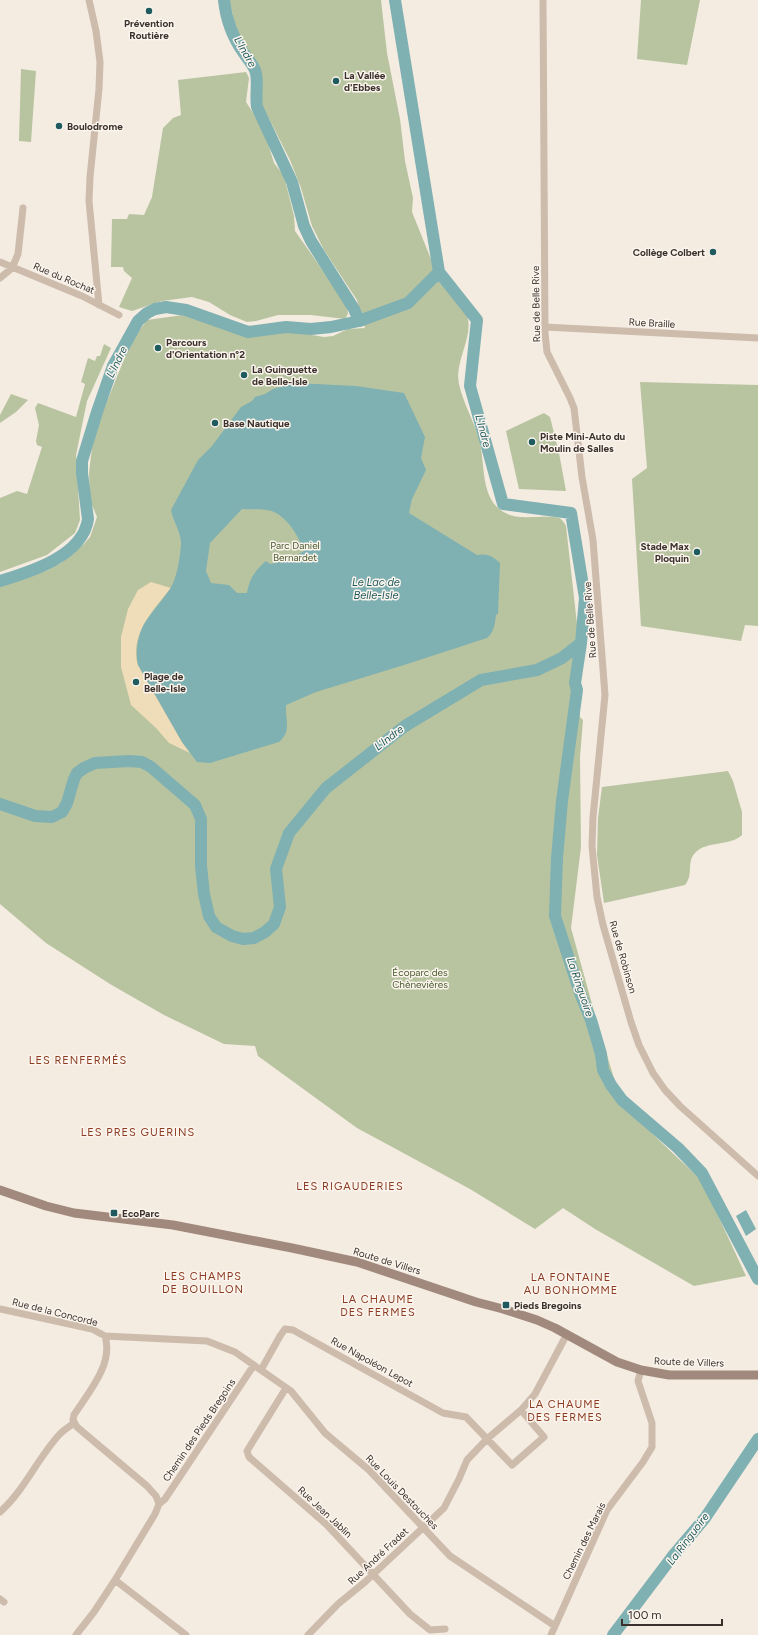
<svg xmlns="http://www.w3.org/2000/svg" width="758" height="1635" viewBox="0 0 758 1635" font-family="Figtree,sans-serif">
<style>
.green{fill:#b8c4a0}
.sand{fill:#efdcb8}
.water{fill:#7fb0b2;fill-rule:evenodd}
.lines{fill:none;stroke-linecap:round;stroke-linejoin:round}
.river{stroke:#7fb0b2;stroke-width:12}
.street{stroke:#cdbbac;stroke-width:7}
.secondary{stroke:#a18a7d;stroke-width:9}
.poi-dot{fill:#1f5a5e;stroke:#fbf5ee;stroke-width:1.5}
.labels{text-anchor:middle;dominant-baseline:central;stroke-width:3;stroke-linejoin:round;paint-order:stroke}
.poi-label{font-size:10px;font-weight:bold;fill:#3b302b;stroke:#fbf5ee;text-anchor:start}
.street-label{font-size:10px;fill:#3b302b;stroke:#fbf5ee}
.park-label{font-size:10px;fill:#4a5a2e;stroke:#fbf5ee}
.water-label{font-size:11px;font-style:italic;fill:#1f5a5e;stroke:#fbf5ee}
.neighbourhood-label{font-size:11px;letter-spacing:1px;fill:#8c3b22;stroke:#fbf5ee}
</style>
<rect width="100%" height="100%" fill="#f4ebe1"/>
<path class="green" d="M 229,0 L 381,0 L 387,53 L 400,119 L 405,161 L 413,198 L 412,212 L 441,284 C 449,285 453,291 456,298 C 460,304 466,312 468,319 C 472,339 454,364 459,384 C 463,402 472,418 478,435 C 487,462 477,503 510,515 C 522,520 554,514 561,519 C 563,521 565,524 566,526 L 578,633 L 575,641 L 579,649 L 580,717 L 583,720 L 580,757 L 581,847 L 571,928 L 597,1022 L 622,1105 L 702,1181 L 746,1276 L 694,1286 L 595,1229 L 563,1208 L 535,1229 L 470,1189 L 357,1128 L 258,1056 L 255,1046 L 224,1044 L 164,1015 L 110,984 L 46,943 L 0,904 L 0,581 L 46,571 L 61,563 L 84,544 L 90,537 L 97,517 L 90,500 L 89,473 L 92,448 L 99,421 L 123,362 L 134,338 L 147,320 L 183,315 L 246,336 L 294,332 L 324,337 L 333,336 L 348,329 L 365,328 L 357,300 L 324,250 L 312,226 L 301,188 L 290,160 L 259,99 L 260,83 L 258,68 L 245,53 L 238,36 Z
M 641,0 L 700,0 L 687,65 L 637,59 Z
M 21,69 L 36,71 L 31,142 L 19,141 Z
M 246,72 L 249,78 L 246,102 L 264,130 L 274,163 L 284,176 L 294,216 L 295,231 L 336,289 L 347,308 L 348,314 L 345,319 L 311,315 L 278,315 L 256,321 L 247,322 L 230,315 L 209,302 L 192,297 L 162,301 L 132,311 L 119,307 L 132,278 L 124,271 L 123,267 L 111,267 L 112,219 L 127,219 L 129,214 L 144,215 L 152,197 L 163,128 L 173,118 L 181,115 L 178,80 Z
M 104,344 L 111,348 L 87,401 L 76,455 L 80,520 L 75,533 L 47,555 L 0,572 L 0,498 L 17,491 L 27,494 L 42,447 L 37,445 L 36,441 L 39,425 L 35,408 L 38,403 L 76,417 L 85,384 L 81,382 L 88,358 L 95,361 L 97,356 L 100,356 Z
M 640,382 L 758,385 L 758,626 L 745,625 L 741,641 L 641,626 L 632,479 L 647,468 Z
M 11,394 L 28,400 L 16,412 L 0,423 L 0,415 Z
M 544,413 L 550,417 L 559,453 L 566,491 L 519,489 L 506,431 Z
M 728,771 L 733,781 L 742,812 L 742,835 C 729,847 707,840 695,853 C 686,862 694,875 685,885 L 604,903 L 597,855 L 598,818 L 602,787 Z"/>
<path class="sand" d="M 151,582 L 171,588 C 154,609 129,635 138,665 L 182,742 L 190,753 L 169,743 L 156,728 L 131,705 L 121,667 L 121,637 L 128,609 L 138,590 Z"/>
<path class="water" d="M 295,383 L 356,386 L 404,393 L 425,437 L 421,458 L 426,470 L 412,499 L 409,513 L 477,555 C 487,553 493,556 500,563 L 498,614 L 496,615 C 495,624 494,632 487,638 L 404,665 L 316,692 L 286,705 C 285,720 292,731 279,742 L 210,763 L 197,762 L 182,742 L 138,665 C 135,652 138,632 146,621 C 153,610 163,600 170,589 C 177,578 180,558 181,545 C 182,533 173,522 171,510 L 198,460 L 212,446 L 241,407 L 252,401 L 255,397 L 265,394 L 273,389 ZM 242,509 C 252,510 265,508 274,512 C 288,518 299,537 304,551 L 289,560 L 270,564 L 266,561 C 255,571 250,577 247,593 L 237,593 L 229,585 L 211,583 L 206,571 L 210,543 Z
M 746,1210 L 756,1229 L 746,1236 L 736,1216 Z"/>
<g class="lines">
<path class="river" d="M 359,321 L 408,303 L 439,272
M 0,581 C 30,572 83,556 88,519 L 82,473 L 82,461 L 97,412 L 113,366 L 138,321 L 147,313 L 155,309 L 166,307 L 186,310 L 248,332 L 286,327 L 311,329 L 331,327 L 359,321 L 354,309 L 311,241 L 304,226 L 292,182 L 257,107 C 255,96 259,79 255,70 C 252,63 247,58 243,52 C 232,36 226,19 224,0
M 581,643 L 575,683 L 577,690 L 562,801 L 557,858 L 555,916 L 580,993 L 591,1020 L 601,1054 L 603,1070 L 611,1085 L 622,1100 L 678,1148 L 702,1173 L 758,1279
M 0,804 L 35,816 L 52,817 L 62,812 L 67,803 L 74,779 L 77,773 L 84,768 L 95,763 L 129,761 L 142,762 L 151,767 L 195,805 L 201,819 L 201,866 L 204,894 L 209,916 L 216,927 L 232,936 L 243,939 L 254,938 L 265,932 L 274,924 L 280,907 L 276,869 L 289,833 L 326,788 L 405,726 L 481,680 L 537,670 L 562,658 L 581,643 L 585,598 L 571,513 L 503,504 L 470,386 L 477,320 L 439,272 L 395,0
M 613,1635 L 672,1557 L 705,1518 L 758,1439"/>
<path class="street" d="M 89,0 L 96,31 L 100,62 L 99,89 L 90,177 L 89,201 L 99,305
M 543,0 L 545,333 L 547,352 L 570,398 L 574,408 L 582,477 L 593,540 L 605,695 L 593,817 L 592,846 L 597,897 L 603,925 L 631,1022 L 639,1045 L 653,1073 L 665,1090 L 680,1106 L 758,1176
M 0,262 L 82,296 L 119,315
M 0,278 L 12,268 L 18,254 L 23,208
M 545,327 L 758,338
M 0,1309 L 92,1329 L 105,1336 L 207,1341 L 235,1352 L 291,1391 L 325,1433 L 369,1470 L 450,1556 L 555,1626
M 105,1336 C 114,1364 88,1393 74,1415 L 73,1420 L 77,1427 L 147,1486 L 156,1496 L 159,1504 L 155,1514 L 115,1580 L 186,1635
M 261,1370 L 280,1336 L 285,1329 L 293,1330 L 443,1413 L 466,1417 L 512,1465 L 544,1437 L 521,1410
M 286,1388 L 247,1451 L 249,1457 L 327,1525 L 410,1614 L 430,1630 L 445,1629
M 159,1504 L 165,1499 L 254,1365
M 0,1512 C 24,1491 37,1459 59,1435 C 63,1430 69,1427 74,1423
M 0,1599 L 4,1602
M 76,1635 L 94,1612 L 115,1580
M 308,1635 L 338,1604 L 365,1582 L 444,1508 L 459,1479 L 467,1460 L 487,1439 L 521,1410 L 535,1394 L 567,1334
M 551,1635 L 607,1510 L 643,1462 L 652,1447 L 652,1423 L 638,1381 L 641,1370"/>
<path class="secondary" d="M 0,1190 L 46,1206 L 74,1213 L 173,1225 L 292,1248 L 357,1262 L 476,1302 L 503,1309 L 537,1320 L 555,1328 L 617,1362 L 641,1370 L 669,1375 L 758,1375"/>
</g>
<g class="poi-dot">
<circle cx="149" cy="11" r="4"/>
<circle cx="336" cy="81" r="4"/>
<circle cx="59" cy="126" r="4"/>
<circle cx="713" cy="252" r="4"/>
<circle cx="158" cy="348" r="4"/>
<circle cx="244" cy="375" r="4"/>
<circle cx="215" cy="423" r="4"/>
<circle cx="532" cy="442" r="4"/>
<circle cx="697" cy="552" r="4"/>
<circle cx="136" cy="682" r="4"/>
<rect x="110" y="1209" width="8" height="8" rx="2"/>
<rect x="502" y="1301" width="8" height="8" rx="2"/>
</g>
<g class="labels">
<g class="poi-label">
<text x="149" y="23" text-anchor="middle">Prévention<tspan x="149" dy="12">Routière</tspan></text>
<text x="344" y="75">La Vallée<tspan x="344" dy="12">d'Ebbes</tspan></text>
<text x="67" y="126">Boulodrome</text>
<text x="705" y="252" text-anchor="end">Collège Colbert</text>
<text x="166" y="342">Parcours<tspan x="166" dy="12">d'Orientation n°2</tspan></text>
<text x="252" y="369">La Guinguette<tspan x="252" dy="12">de Belle-Isle</tspan></text>
<text x="223" y="423">Base Nautique</text>
<text x="540" y="436">Piste Mini-Auto du<tspan x="540" dy="12">Moulin de Salles</tspan></text>
<text x="689" y="546" text-anchor="end">Stade Max<tspan x="689" dy="12">Ploquin</tspan></text>
<text x="144" y="676">Plage de<tspan x="144" dy="12">Belle-Isle</tspan></text>
<text x="122" y="1213">EcoParc</text>
<text x="514" y="1305">Pieds Bregoins</text>
</g>
<g class="street-label">
<text transform="translate(64 278) rotate(23)">Rue du Rochat</text>
<text transform="translate(536 304) rotate(-91)">Rue de Belle Rive</text>
<text transform="translate(652 323) rotate(3)">Rue Braille</text>
<text transform="translate(590 620) rotate(-94)">Rue de Belle Rive</text>
<text transform="translate(623 957) rotate(74)">Rue de Robinson</text>
<text transform="translate(387 1261) rotate(17)">Route de Villers</text>
<text transform="translate(55 1312) rotate(14)">Rue de la Concorde</text>
<text transform="translate(372 1362) rotate(29)">Rue Napoléon Lepot</text>
<text transform="translate(689 1362) rotate(2)">Route de Villers</text>
<text transform="translate(199 1430) rotate(-56)">Chemin des Pieds Bregoins</text>
<text transform="translate(402 1492) rotate(46)">Rue Louis Destouches</text>
<text transform="translate(325 1512) rotate(43)">Rue Jean Jablin</text>
<text transform="translate(584 1541) rotate(-64)">Chemin des Marais</text>
<text transform="translate(378 1556) rotate(-43)">Rue André Fradet</text>
</g>
<g class="park-label">
<text x="295" y="545">Parc Daniel<tspan x="295" dy="12">Bernardet</tspan></text>
<text x="420" y="972">Écoparc des<tspan x="420" dy="12">Chènevières</tspan></text>
</g>
<g class="water-label">
<text transform="translate(245 52) rotate(60)">L'Indre</text>
<text transform="translate(117 362) rotate(-64)">L'Indre</text>
<text transform="translate(483 431) rotate(75)">L'Indre</text>
<text x="376" y="582">Le Lac de<tspan x="376" dy="13">Belle-Isle</tspan></text>
<text transform="translate(389 738) rotate(-38)">L'Indre</text>
<text transform="translate(580 987) rotate(71)">La Ringuoire</text>
<text transform="translate(688 1539) rotate(-53)">La Ringuoire</text>
</g>
<g class="neighbourhood-label">
<text x="78" y="1060">LES RENFERMÉS</text>
<text x="138" y="1132">LES PRES GUERINS</text>
<text x="350" y="1186">LES RIGAUDERIES</text>
<text x="203" y="1276">LES CHAMPS<tspan x="203" dy="13">DE BOUILLON</tspan></text>
<text x="571" y="1277">LA FONTAINE<tspan x="571" dy="13">AU BONHOMME</tspan></text>
<text x="378" y="1299">LA CHAUME<tspan x="378" dy="13">DES FERMES</tspan></text>
<text x="565" y="1404">LA CHAUME<tspan x="565" dy="13">DES FERMES</tspan></text>
</g>
</g>
<path d="M622 1619v6h100v-6" fill="none" stroke="#3b302b" stroke-width="2"/>
<text x="628" y="1619" font-size="12" fill="#3b302b" stroke="#fbf5ee" stroke-width="3" paint-order="stroke">100 m</text>
</svg>
